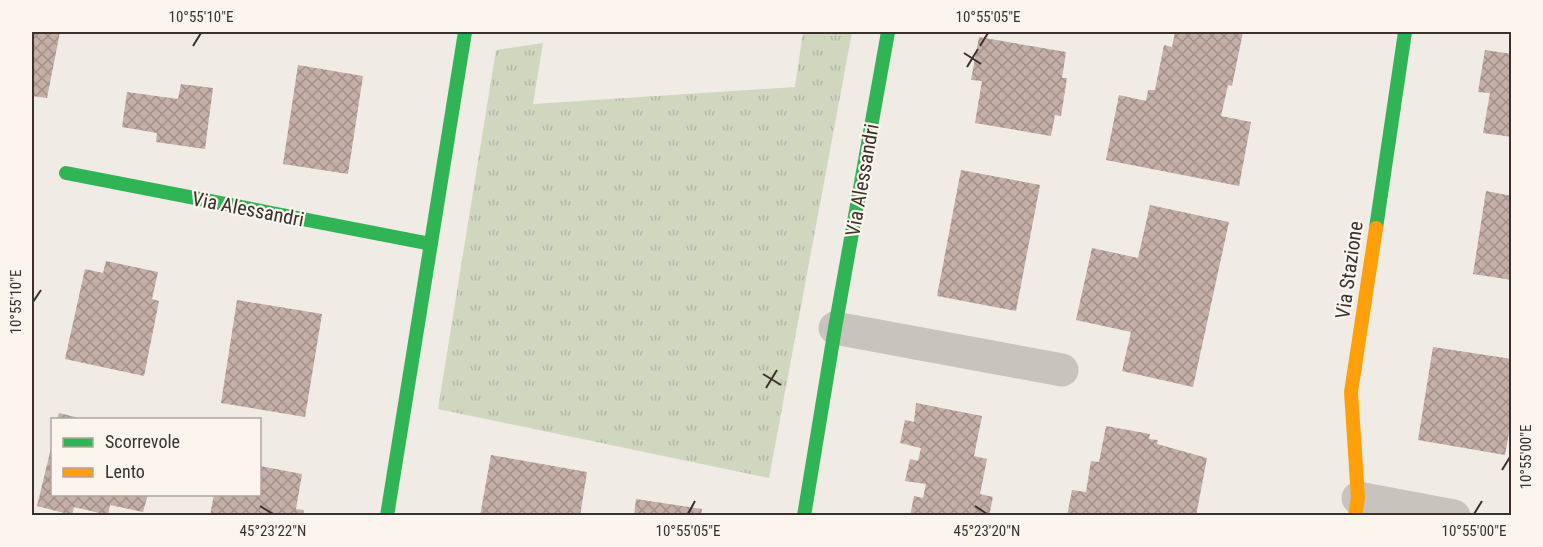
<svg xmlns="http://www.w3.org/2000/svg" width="1543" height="547" viewBox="0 0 1543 547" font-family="'Roboto Condensed',sans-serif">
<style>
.park{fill:url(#park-tufts)}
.building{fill:url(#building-cross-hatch)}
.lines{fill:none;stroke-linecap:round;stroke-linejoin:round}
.street{stroke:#c9c3be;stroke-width:33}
.fast{stroke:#30b455;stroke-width:14}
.slow{stroke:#ff9f0a;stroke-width:14}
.ticks{fill:none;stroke:#3b302b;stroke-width:2}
.labels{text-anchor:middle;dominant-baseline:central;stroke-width:4.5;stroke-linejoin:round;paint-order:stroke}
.street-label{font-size:20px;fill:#3b302b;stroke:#fbf5ee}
.neatline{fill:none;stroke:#3b302b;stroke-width:2}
.ticks-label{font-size:15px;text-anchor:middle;fill:#3b302b}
</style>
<defs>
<pattern id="park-tufts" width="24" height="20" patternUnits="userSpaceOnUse" patternTransform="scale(1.5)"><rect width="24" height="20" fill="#d1d6bf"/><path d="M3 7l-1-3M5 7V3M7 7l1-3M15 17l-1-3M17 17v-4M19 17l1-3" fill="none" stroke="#b4b8a4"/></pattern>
<pattern id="building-cross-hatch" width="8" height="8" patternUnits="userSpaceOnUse" patternTransform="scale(1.5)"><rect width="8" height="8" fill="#c3afa7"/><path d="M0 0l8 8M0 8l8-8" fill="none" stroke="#a08f88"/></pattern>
</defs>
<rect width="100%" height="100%" fill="#f0ebe5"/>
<path class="park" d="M 803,32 L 852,32 L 769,478 L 438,409 L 496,50 L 543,43 L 533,104 L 795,87 Z"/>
<path class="building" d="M 32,32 L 60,32 L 47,98 L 32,96 Z
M 1175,32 L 1243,32 L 1232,86 L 1228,85 L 1221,116 L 1251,122 L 1239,186 L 1106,160 L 1119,95 L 1146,101 L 1148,90 L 1155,90 L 1164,45 L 1172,47 Z
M 979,37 L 1066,52 L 1062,78 L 1067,78 L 1061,116 L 1055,115 L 1051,136 L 975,123 L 982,81 L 971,80 Z
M 1485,50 L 1512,54 L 1512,137 L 1483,133 L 1490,93 L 1478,92 Z
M 298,65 L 363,76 L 348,174 L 283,164 Z
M 181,84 L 213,88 L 205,149 L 156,142 L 157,133 L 122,127 L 127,92 L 178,99 Z
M 961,170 L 1040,185 L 1016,311 L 937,296 Z
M 1486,191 L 1512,196 L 1512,280 L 1473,274 Z
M 1150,205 L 1229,222 L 1193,387 L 1122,371 L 1131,332 L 1076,320 L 1092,248 L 1138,258 Z
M 106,261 L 158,272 L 152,299 L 159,301 L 144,376 L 65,359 L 85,269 L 103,273 Z
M 237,300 L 322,314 L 305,417 L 221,403 Z
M 1433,347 L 1512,359 L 1512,416 L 1505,455 L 1418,440 Z
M 916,403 L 982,416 L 974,456 L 987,459 L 980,494 L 993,497 L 989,516 L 910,516 L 914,496 L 923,498 L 926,484 L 905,481 L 910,459 L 918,461 L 921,448 L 900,443 L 905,420 L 914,422 Z
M 59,413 L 83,419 L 83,420 L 57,420 Z
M 1106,426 L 1150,434 L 1149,439 L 1158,440 L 1157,444 L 1207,458 L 1196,516 L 1067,516 L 1072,490 L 1086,492 L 1091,461 L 1099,462 Z
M 52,444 L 52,494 L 148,494 L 143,512 L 110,505 L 108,515 L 74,507 L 72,515 L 37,506 Z
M 491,455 L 587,472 L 580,516 L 480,516 Z
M 260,466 L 302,474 L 296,509 L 304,510 L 303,516 L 210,516 L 214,494 L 260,494 Z
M 636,499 L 702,509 L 701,516 L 634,516 Z"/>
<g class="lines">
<path class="street" d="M 835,328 L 1062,370
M 1358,498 L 1454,516"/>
<path class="fast" d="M 66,173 L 431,244
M 1376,228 L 1405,32
M 387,516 L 465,32
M 804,516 L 835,328 L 888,32"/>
<path class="slow" d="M 1355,516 L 1358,498 L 1351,392 L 1376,228"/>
</g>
<path class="ticks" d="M 193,46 L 201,33M 980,46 L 988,33M 964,53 L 981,64M 967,67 L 978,49M 33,302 L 41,290M 763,374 L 781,385M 766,388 L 777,370M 1502,470 L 1510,457M 260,506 L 273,514M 975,506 L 987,514M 688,514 L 695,501M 1474,514 L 1482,501"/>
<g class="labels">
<g class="street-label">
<text transform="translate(862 180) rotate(-80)">Via Alessandri</text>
<text transform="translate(248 209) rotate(11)">Via Alessandri</text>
<text transform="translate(1349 270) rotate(-82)">Via Stazione</text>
</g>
</g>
<rect width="1543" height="547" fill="none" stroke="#fbf5ee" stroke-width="66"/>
<rect x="51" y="418" width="210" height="78" fill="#fbf5ee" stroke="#aea6a0" stroke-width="1.5"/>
<rect x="63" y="438" width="30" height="9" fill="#30b455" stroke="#aea6a0" stroke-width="1.5"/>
<text x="105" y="448" font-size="18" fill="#3b302b">Scorrevole</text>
<rect x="63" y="468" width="30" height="9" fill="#ff9f0a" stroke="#aea6a0" stroke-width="1.5"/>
<text x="105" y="478" font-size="18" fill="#3b302b">Lento</text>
<rect x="33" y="33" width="1477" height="481" class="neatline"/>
<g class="ticks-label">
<text x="201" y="22">10°55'10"E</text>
<text x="988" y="22">10°55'05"E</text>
<text transform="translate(16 302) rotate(-90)" y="5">10°55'10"E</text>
<text transform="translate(1526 457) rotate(-90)" y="5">10°55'00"E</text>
<text x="273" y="536">45°23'22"N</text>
<text x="688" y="536">10°55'05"E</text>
<text x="987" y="536">45°23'20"N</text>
<text x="1474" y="536">10°55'00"E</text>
</g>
</svg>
